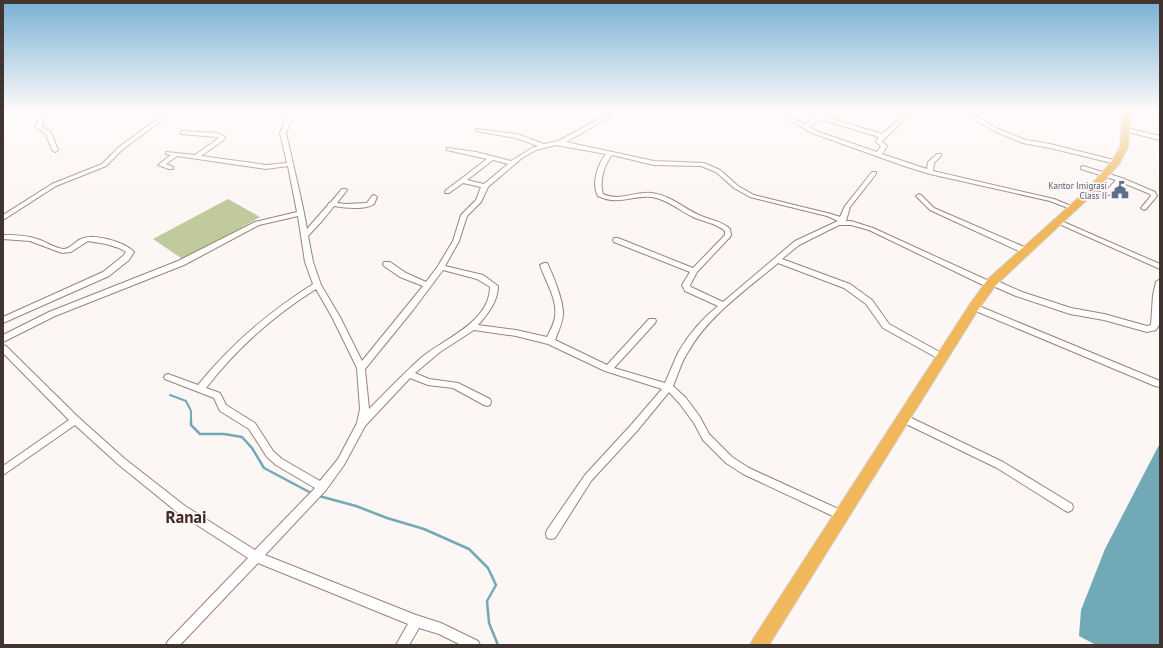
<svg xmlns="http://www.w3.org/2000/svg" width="1163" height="648" viewBox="0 0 1163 648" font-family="'PT Sans',sans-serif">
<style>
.green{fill:#c0ca9d}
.water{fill:#71a9b6}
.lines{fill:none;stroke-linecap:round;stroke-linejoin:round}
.stream-far1{stroke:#71a9b6;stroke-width:2}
.stream{stroke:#71a9b6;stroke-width:2.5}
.minor-casing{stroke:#9d8279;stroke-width:2}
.highway-casing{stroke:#d5d2d2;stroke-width:2}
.minor{fill:#fff;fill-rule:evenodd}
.highway{fill:#f0b85b;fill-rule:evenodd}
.labels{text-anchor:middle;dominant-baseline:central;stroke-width:3.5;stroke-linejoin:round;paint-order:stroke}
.far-service-label{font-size:9px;fill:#4e5e75;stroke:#fcf6f4;text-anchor:end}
.near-district-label{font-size:17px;font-weight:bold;fill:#3f2922;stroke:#fcf6f4}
</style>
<rect width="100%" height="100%" fill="#fcf6f4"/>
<path class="green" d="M 228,199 L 260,217 L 184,260 L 153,239 Z"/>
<path class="water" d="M 1160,443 L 1160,645 L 1096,645 L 1079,636 L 1081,610 L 1105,549 Z"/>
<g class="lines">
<path class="stream-far1" d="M 170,395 L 186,401 L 191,411 L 191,421"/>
<path class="stream" d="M 191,420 L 191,425 L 200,434 L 224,434 L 242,437 L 252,448 L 264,468 L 313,494
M 319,496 L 356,506 L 387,518 L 424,529 L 469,549 L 488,568 L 496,585 L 487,601 L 489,623 L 498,645"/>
<g class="minor-casing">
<path id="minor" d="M 44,111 L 50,111 L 41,126 L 51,132 L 58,150 L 57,151 L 55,152 L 52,150 L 46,134 L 35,127 Z
M 168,111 L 174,111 L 123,149 L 106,166 L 56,186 L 3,220 L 3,215 L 52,184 L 102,164 L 119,147 Z
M 289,111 L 295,111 L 286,133 L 302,203 L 307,229 L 328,205 L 329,203 L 331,202 L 342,189 L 346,189 L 347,190 L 337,203 L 346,204 L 367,203 L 372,196 L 374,195 L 377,197 L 374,204 C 366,210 345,208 334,206 L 322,221 L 308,236 L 313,262 L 321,285 L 340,317 L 362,361 L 423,286 L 400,277 L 384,266 L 383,264 L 384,262 L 390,262 L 406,273 L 426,282 L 438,266 L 453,241 L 461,215 L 476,200 L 481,187 L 463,183 L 449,193 L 445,193 L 445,191 L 487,159 L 447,150 L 447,148 L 476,152 L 511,161 L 532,148 L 538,146 L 516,138 L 476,131 L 476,129 L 517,134 L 544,144 L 558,141 L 614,111 L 619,112 L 566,142 L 654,161 L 704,163 L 720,170 L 738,186 L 754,195 L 831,214 L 840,217 L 845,206 L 872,172 L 876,172 L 876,174 L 850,207 L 846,221 L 851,221 L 873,228 L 989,281 L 992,279 L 995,280 L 1022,292 L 1071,308 L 1104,314 L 1147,326 L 1151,325 L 1153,295 L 1156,282 L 1160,279 L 1159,325 L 1156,330 L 1147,332 L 1104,320 L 1070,314 L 1016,296 L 993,286 L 990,288 L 987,287 L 869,230 L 851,225 L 839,225 L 799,245 L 782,259 L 850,284 L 872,300 L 889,324 L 945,355 L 946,357 L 945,359 L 939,359 L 883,328 L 866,304 L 844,288 L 778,263 C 746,290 709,315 688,352 C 681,362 678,375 673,386 L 686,398 L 700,417 L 709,434 L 732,457 L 749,468 L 845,512 L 846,515 L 845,518 L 841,520 L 837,518 L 743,474 L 726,463 L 703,440 L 694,423 L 680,404 L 669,392 L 637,431 L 591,481 L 555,538 L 551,539 L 547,538 L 546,534 L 547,530 L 585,475 L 631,425 L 662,389 L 605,371 L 548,344 L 516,336 L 474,330 L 440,352 L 415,373 L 429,379 L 458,383 L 490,399 L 491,402 L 490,405 L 487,406 L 484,405 L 453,388 L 428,385 L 410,378 L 365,426 L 344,465 L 326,490 L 265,555 L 416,615 L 441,623 L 478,641 L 480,645 L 461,645 L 439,634 L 419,628 L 409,645 L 396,645 L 408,624 L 258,563 L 180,645 L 166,645 L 168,641 L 248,558 L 177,512 L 119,465 L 75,425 L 3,475 L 3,466 L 69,420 L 3,353 L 3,345 L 6,346 L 78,417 L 125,459 L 185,506 L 255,550 L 315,488 L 276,465 L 267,457 L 249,429 L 220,411 L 214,398 L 165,379 L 164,377 L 165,375 L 168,374 L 198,385 C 231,344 269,312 313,284 L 305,262 L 298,216 L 259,225 L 184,265 L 55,316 L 3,342 L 3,335 L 49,312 L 178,261 L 255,222 L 297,212 L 288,166 L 266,169 L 177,156 L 166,164 L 173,167 L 173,169 L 169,169 L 158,165 L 171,155 L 166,154 L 166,152 L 195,155 L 219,138 L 217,137 L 181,134 L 181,132 L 183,131 L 218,133 L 225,137 L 225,139 L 201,156 L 266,165 L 287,163 L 280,133 ZM 556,145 L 606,154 C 598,164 591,183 598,196 C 618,206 632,195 652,197 C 667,199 680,211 693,217 C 704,222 716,223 725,231 L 725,235 L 693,268 L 618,238 L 614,238 L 613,240 L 614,242 L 690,272 L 682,285 L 685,291 L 718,306 C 703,318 689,334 679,351 C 674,361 670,372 665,383 L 614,368 L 655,323 L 656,321 L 655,319 L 649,319 L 607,365 L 555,340 C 558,332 562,324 563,315 C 564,302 553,275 547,263 L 544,263 L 540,265 C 545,281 558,299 555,317 C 554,324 550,331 547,337 L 516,330 L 478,325 C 488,314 498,301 498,286 L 483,275 L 445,266 L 459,241 L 467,216 L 481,202 L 488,187 L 522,158 L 536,150 ZM 612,155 L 654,165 L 701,166 L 716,172 L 734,188 L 750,197 L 827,216 L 838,221 L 795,241 L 723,302 L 691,287 L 690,285 L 697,272 L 730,237 L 731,235 L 730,229 C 722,221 710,220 699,215 C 683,208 670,195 652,193 C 635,191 619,202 603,194 C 599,182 604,165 612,155 ZM 493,160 L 508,164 L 484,184 L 467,180 ZM 443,270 L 477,279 L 490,287 C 490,322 444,339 422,357 C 404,373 387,391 369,409 L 365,369 L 413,310 ZM 316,289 L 332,317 L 357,368 L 360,409 L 357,423 L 338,459 L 320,481 L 282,459 L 273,451 L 255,423 L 226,405 L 220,393 L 206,388 C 237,348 273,316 316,289 Z
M 773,111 L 780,111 L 805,125 L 816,116 L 816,111 L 822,111 L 822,116 L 882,134 L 898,120 L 903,111 L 909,111 L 902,122 L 883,140 L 882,142 L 887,146 L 882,154 L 927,169 L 928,162 L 937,154 L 941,154 L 941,156 L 934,163 L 933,171 L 1054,199 L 1076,208 L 1073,210 L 1050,201 L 930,174 L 904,166 L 812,133 ZM 820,119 L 879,137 L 876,142 L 881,146 L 877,152 L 816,131 L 809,127 Z
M 961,111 L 968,111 L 996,128 L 1026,140 L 1050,144 L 1118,161 L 1119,162 L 1116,164 L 1050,148 L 1023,143 L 992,130 Z
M 1136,111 L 1147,111 L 1160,113 L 1160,117 Z
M 1126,128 L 1160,136 L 1160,140 L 1124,131 L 1123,130 Z
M 1083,166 L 1122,178 L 1155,192 L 1157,196 L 1146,209 L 1144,210 L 1141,208 L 1151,196 L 1150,194 L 1121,182 L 1109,195 L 1087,194 L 1086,193 L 1089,191 L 1105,192 L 1116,180 L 1081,169 L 1081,167 Z
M 919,194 L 921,195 L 934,208 L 1029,249 L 1030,251 L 1029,253 L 1023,253 L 930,210 L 916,196 Z
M 1059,220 L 1160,264 L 1160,269 L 1057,223 L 1056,222 Z
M 3,235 C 14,235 26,235 37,239 C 45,241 54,248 63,249 C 71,249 75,241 81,239 C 94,233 125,242 134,252 L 129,260 L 109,276 L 3,323 L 3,317 L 103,272 L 123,256 L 126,252 L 119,248 L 106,244 L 88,241 L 71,252 L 62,253 L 30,241 L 3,239 Z
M 974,304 L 1160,381 L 1160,387 L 1155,386 L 971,309 L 970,307 Z
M 903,414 L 1003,462 L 1072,504 L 1073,507 L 1072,510 L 1068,512 L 1064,510 L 997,468 L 900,421 L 898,418 L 900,415 Z"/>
</g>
<g class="highway-casing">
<path id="highway" d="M 1123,111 L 1131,111 L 1128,147 L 1119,164 L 1092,195 L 996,285 L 978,310 L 769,645 L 750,645 L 753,639 L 970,304 L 988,279 L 1086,191 L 1112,161 L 1120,147 Z"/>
</g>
<use href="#minor" class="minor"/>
<use href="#highway" class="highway"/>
</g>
<linearGradient id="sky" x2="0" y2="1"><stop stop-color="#78b0d4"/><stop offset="0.55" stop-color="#fefbfa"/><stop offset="1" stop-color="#fefbfa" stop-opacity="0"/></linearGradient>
<rect width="1163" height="202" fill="url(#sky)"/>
<defs>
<g id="civic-bare" transform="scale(1.38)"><path d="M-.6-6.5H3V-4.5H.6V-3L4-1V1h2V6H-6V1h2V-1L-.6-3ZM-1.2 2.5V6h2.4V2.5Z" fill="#5c6f8a" stroke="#fcf6f4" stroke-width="2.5" paint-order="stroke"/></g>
</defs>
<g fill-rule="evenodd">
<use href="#civic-bare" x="1120" y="190"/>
</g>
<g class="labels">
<g class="far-service-label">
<text x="1107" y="185">Kantor Imigrasi<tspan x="1107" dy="10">Class II</tspan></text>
</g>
<g class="near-district-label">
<text x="186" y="517">Ranai</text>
</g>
</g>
<rect width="1163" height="648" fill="none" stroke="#403431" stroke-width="8"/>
</svg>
